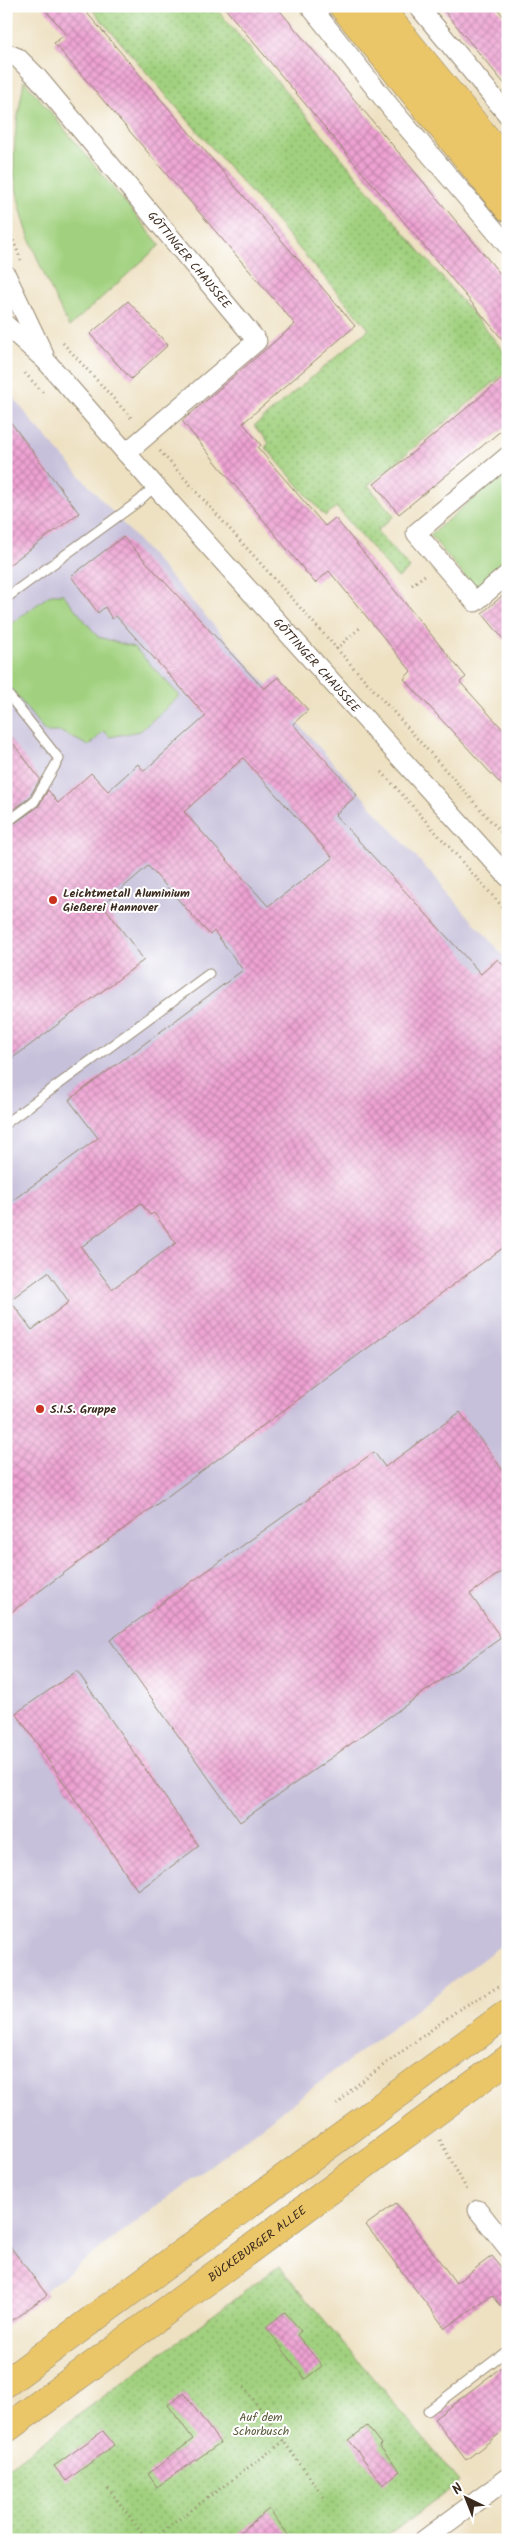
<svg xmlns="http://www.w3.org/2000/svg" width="514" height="2546" viewBox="0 0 514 2546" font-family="Kalam,sans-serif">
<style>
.industrial{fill:#c6c0da}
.grass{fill:#a1d17f;stroke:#6e7e4e}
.garden{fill:url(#garden-dots);stroke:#6e7e4e}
.building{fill:url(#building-cross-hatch);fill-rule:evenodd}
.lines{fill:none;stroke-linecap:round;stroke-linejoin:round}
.service-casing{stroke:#948670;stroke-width:11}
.minor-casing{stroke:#948670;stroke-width:21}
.primary-casing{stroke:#948670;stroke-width:29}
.path{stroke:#948670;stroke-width:3;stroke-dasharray:1 4;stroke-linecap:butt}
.service{stroke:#fff;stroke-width:9}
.minor{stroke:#fff;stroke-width:19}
.primary{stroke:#eac669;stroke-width:28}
.poi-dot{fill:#c8321e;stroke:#fff;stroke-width:2}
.labels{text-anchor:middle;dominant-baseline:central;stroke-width:4;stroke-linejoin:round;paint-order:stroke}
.street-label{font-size:12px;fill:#3b2a1e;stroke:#fff}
.poi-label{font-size:12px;font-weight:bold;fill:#3b2a1e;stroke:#fff;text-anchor:start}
.park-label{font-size:12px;fill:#5a5c3b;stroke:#fff}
</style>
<defs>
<pattern id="garden-dots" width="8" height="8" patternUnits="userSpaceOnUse" patternTransform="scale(1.25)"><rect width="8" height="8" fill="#a1d17f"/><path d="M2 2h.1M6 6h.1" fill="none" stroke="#84aa67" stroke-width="1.8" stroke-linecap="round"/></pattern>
<pattern id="building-cross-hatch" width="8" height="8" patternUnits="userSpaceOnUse" patternTransform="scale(1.25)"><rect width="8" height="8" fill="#eea2d3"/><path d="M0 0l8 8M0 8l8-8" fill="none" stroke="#c284ab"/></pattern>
</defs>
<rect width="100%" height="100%" fill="#fff"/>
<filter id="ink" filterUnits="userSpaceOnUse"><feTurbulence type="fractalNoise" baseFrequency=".02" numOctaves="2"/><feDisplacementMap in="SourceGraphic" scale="10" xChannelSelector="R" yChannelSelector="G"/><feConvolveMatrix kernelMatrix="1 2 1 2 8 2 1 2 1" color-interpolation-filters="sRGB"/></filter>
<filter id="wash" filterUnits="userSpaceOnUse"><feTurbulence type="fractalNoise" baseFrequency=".0096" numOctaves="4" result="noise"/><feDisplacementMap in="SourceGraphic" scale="20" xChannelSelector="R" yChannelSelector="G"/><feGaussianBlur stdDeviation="1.12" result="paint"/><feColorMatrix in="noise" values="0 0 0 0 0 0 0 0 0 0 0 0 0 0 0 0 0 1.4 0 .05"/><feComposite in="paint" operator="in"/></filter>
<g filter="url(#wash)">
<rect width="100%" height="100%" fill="#eee1c2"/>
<path class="industrial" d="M 6,387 L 34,424 L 267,685 L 277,676 L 309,711 L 297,722 L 508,961 L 508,1940 L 6,2320 Z"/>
<path class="grass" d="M 24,80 L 160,245 L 69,327 C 46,280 22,232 15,179 C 11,147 19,112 24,80 Z
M 508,469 L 508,565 L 477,591 L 430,535 Z
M 51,594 L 63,594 L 98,637 L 134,647 L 180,696 L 140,731 L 110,737 L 104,731 L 89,746 L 61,732 L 45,732 L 6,682 L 6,628 Z"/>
<path class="garden" d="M 89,6 L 214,6 L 508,356 L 508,371 L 368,485 L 394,516 L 377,531 L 410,568 L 398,578 L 336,507 L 325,516 L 265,447 L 269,443 L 254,426 L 369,329 Z
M 279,2266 L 460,2482 L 382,2540 L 6,2540 L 6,2469 Z"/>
<g id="blocks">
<path class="building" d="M 42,6 L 81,6 L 355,326 L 243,423 L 261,445 L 258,448 L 325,526 L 335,518 L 466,677 L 460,682 L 508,735 L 508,792 L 404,679 L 411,671 L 329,571 L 315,583 L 182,421 L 295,324 L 54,43 L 66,34 Z
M 223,6 L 276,6 L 508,283 L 508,346 Z
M 440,6 L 495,6 L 508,22 L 508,88 Z
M 128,301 L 168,345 L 131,379 L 90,334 Z
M 508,374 L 508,425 L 399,514 L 374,484 Z
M 6,416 L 79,513 L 6,567 Z
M 123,537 L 264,689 L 278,677 L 308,710 L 293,724 L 357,795 L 335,815 L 481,974 L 498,959 L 508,970 L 508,1244 L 6,1616 L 6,1205 L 98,1138 L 69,1100 L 243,970 L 214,931 L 210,935 L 148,866 L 103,905 L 144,960 L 6,1063 L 6,829 L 38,807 L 48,790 L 58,803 L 91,773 L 108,791 L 138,764 L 144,771 L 206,716 L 116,616 L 112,619 L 105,607 L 98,613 L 71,576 ZM 243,758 L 333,858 L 268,906 L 184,812 ZM 141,1203 L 150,1215 L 154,1213 L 176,1243 L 112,1289 L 81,1247 ZM 48,1272 L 69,1302 L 32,1330 L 10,1300 Z
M 508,591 L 508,645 L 482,613 Z
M 6,734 L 40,779 L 29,798 L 6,815 Z
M 460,1412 L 508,1477 L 508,1567 L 470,1594 L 501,1638 L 240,1822 L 110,1640 L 374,1452 L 385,1467 Z
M 77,1671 L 199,1846 L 138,1891 L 16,1713 Z
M 396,2203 L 456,2283 L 492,2256 L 508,2276 L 508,2314 L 492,2295 L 445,2328 L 366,2225 Z
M 6,2241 L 47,2295 L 6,2325 Z
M 285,2312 L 301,2331 L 297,2335 L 322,2366 L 305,2379 L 266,2327 Z
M 508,2362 L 508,2427 L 466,2460 L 434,2419 Z
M 184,2393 L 220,2443 L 157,2487 L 148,2474 L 193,2439 L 168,2405 Z
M 367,2426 L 381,2444 L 379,2446 L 400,2471 L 383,2485 L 349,2440 Z
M 103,2431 L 114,2445 L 66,2481 L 54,2466 Z
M 269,2509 L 292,2540 L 230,2540 Z"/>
</g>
</g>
<g filter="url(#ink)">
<use href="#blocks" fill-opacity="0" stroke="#948670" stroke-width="1"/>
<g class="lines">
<g class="service-casing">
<path id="service" d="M 6,598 L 139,501 L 155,486
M 6,692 L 59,759 L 34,802 L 6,823
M 6,1123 L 209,974
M 428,2411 L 508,2350"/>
</g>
<g class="minor-casing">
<g id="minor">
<path d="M 310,6 L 395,113 L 508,246"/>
<path d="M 418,6 L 508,115"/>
<path id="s1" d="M 6,53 L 18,58 L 37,77 L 257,341 L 126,453"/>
<path d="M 6,275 L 44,355"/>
<path id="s2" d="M 6,325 L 46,361 L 155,486 L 508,877"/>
<path d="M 508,456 L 416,533 L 475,602 L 508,574"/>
<path d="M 478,2210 L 508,2248"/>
<path d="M 424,2540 L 508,2478"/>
</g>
</g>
<g class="primary-casing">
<g id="primary">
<path d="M 343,6 L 508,208"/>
<path d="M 378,6 L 508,165"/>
<path d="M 6,2383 L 508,2013"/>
<path id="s3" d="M 6,2429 L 508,2059"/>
</g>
</g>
<path class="path" d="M 6,222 L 21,260
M 63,343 L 133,420
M 25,373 L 44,394
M 160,451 L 508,840
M 412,585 L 425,575
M 336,649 L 362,626
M 382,772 L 508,913
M 337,2105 L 353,2088 L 458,2010 L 508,1981
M 440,2140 L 468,2192
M 244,2387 L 324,2497
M 108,2488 L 147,2540
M 151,2540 L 284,2441"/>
<use href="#service" class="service"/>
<use href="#minor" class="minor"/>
<use href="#primary" class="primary"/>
</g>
</g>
<g class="poi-dot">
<circle cx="53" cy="900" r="5"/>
<circle cx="40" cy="1409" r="5"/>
</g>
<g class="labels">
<g class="street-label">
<text stroke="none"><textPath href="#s1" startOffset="278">GÖTTINGER CHAUSSEE</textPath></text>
<text stroke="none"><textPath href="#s2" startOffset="461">GÖTTINGER CHAUSSEE</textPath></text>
<text stroke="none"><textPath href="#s3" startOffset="312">BÜCKEBURGER ALLEE</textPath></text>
</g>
<g class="poi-label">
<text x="63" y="893">Leichtmetall Aluminium<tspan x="63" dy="14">Gießerei Hannover</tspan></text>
<text x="50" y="1409">S.I.S. Gruppe</text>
</g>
<g class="park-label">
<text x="261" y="2417">Auf dem<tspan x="261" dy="14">Schorbusch</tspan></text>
</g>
</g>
<rect width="514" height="2546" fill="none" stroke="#fff" stroke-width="25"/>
<g transform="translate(466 2498) rotate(317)" stroke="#ffffff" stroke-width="4" paint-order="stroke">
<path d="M0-4L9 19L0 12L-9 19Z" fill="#3b2a1e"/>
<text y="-8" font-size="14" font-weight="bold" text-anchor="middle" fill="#3b2a1e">N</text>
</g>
</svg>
